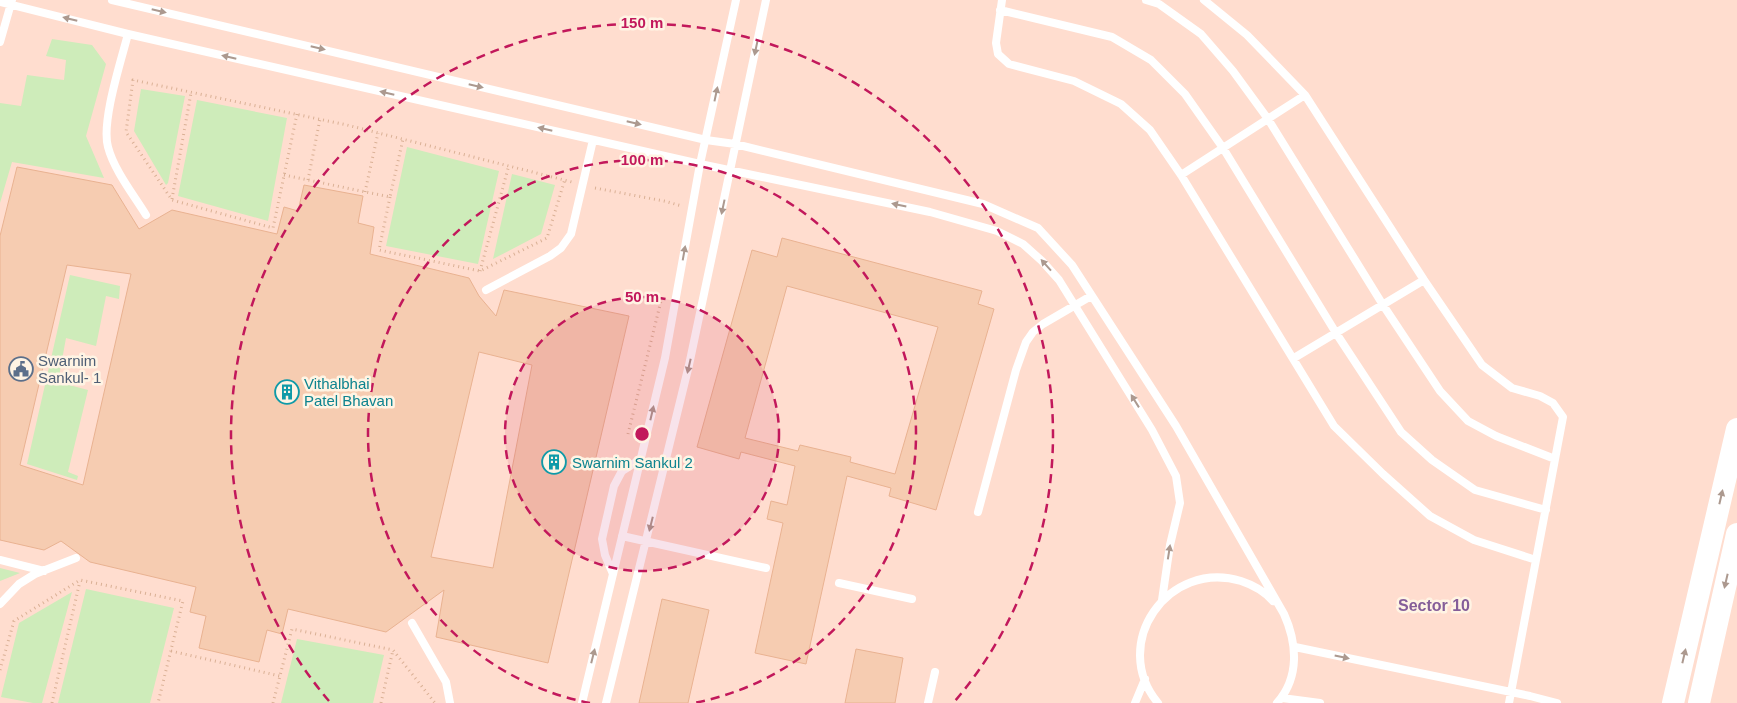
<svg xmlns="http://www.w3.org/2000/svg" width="1737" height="703" viewBox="0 0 1737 703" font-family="Helvetica,sans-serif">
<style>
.commercial{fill:#ffddcf}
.green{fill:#ceecba}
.building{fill:#f6ccb1;stroke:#e9b291;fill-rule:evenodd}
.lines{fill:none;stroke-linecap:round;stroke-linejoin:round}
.path{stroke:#dab095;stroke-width:3;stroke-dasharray:1 4;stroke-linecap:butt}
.lane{stroke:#fff;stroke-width:8}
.secondary{stroke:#fff;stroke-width:22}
.oneway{fill:#ac998f}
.ring{fill:none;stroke:#c2185b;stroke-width:2.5;stroke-dasharray:9 6}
.labels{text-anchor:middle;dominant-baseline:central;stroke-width:5;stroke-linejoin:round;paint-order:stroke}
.service-label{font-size:15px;fill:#4e5e75;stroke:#fff4e4;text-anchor:start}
.culture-label{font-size:15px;fill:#0d838f;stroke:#fff4e4;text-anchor:start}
.neighbourhood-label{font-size:16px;font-weight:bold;fill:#855e99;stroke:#fff4e4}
.centre{fill:#c2185b;stroke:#fff4e4;stroke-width:2.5}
.ring-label{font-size:15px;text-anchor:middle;font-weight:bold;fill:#c2185b;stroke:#fff4e4;stroke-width:5;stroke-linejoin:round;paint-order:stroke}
</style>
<rect width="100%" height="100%" fill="#fef1dc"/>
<path class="commercial" d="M 0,0 L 1737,0 L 1737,703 L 0,703 Z"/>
<path class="green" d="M 52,39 L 92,45 L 106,64 L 86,136 L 104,178 L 12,162 L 0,203 L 0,103 L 21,106 L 27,75 L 64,80 L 66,60 L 46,56 Z
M 141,89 L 185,96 L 168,183 L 166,185 L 134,131 Z
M 197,100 L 287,118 L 268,221 L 178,196 Z
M 407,147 L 499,171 L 478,264 L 386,246 Z
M 512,174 L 555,185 L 541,234 L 493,259 Z
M 70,275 L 120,286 L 119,299 L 106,296 L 96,346 L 66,338 L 58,382 L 88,390 L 68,472 L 78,476 L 77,480 L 27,464 Z
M 0,568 L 20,573 L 0,581 Z
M 86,589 L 174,608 L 150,703 L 58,703 Z
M 72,592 L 42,703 L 33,703 L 1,697 L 19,623 Z
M 297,639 L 384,655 L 373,703 L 281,703 Z"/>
<path class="building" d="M 17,167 L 112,185 L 139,229 L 172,210 L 277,234 L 284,207 L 298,211 L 304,185 L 363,196 L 358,223 L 374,227 L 370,254 L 469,278 L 479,296 L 496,316 L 504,290 L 629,316 L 548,663 L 436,637 L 444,590 L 386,632 L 288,609 L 282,634 L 267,630 L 259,662 L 199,648 L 206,616 L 190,612 L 196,587 L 90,562 L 61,541 L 44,550 L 0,540 L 0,236 ZM 67,265 L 131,274 L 83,485 L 20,465 ZM 479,352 L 532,365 L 493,568 L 431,557 Z
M 782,238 L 982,291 L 978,304 L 994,309 L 936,510 L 889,496 L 891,488 L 847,476 L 806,664 L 755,653 L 783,523 L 767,519 L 771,501 L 787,505 L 795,466 L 741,452 L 739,459 L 697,447 L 752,250 L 777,257 ZM 787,286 L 938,327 L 895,474 L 850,462 L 851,457 L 800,445 L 798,451 L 745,438 Z
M 662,599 L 709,610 L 688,703 L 639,703 Z
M 856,649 L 903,658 L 895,703 L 845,703 Z"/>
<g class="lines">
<path class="path" d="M 297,114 L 273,228 L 172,200 L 126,132 L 133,80 L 347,125 L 572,182
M 284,175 L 390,197 L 403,139
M 308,180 L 320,119
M 595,188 L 664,201 L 682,206
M 365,192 L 378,133
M 390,197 L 379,250 L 480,271 L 547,238 L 565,179
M 172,199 L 191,93
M 480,271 L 509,165
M 628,434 L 661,301
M 171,651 L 280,676
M 0,670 L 14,621 L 80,580 L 183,601 L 158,703
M 52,703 L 80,581
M 273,703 L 292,629 L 393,650
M 381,703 L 393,650 L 435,703"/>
<path class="lane" d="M 112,0 L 706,140 L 735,144 L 983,204 L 1038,228 L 1072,265 L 1176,426 L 1284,614 C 1297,643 1300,677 1277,703
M 1002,0 L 996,43 L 998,54 L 1009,64 L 1074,81 L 1121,104 L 1150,130 L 1181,175 L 1334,426 L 1383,474 L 1430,516 L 1474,540 L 1536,560
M 1146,0 L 1159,4 L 1201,34 L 1233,71 L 1268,119 L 1383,305 L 1440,391 L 1468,421 L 1496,436 L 1555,459
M 1204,0 L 1247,35 L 1305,95 L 1424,280 L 1482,365 L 1512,388 L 1540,396 L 1553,403 L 1563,417 L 1509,703
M 0,2 L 128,34 L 700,164 L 930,212 L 997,231 L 1023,244 L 1042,261 L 1059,280 L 1152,430 L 1176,476 L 1180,503 L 1170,545 L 1162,600
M 1000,10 L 1112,37 L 1151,60 L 1185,94 L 1223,148 L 1336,333 L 1401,432 L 1432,460 L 1475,490 L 1546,510
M 128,34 C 121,61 101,122 108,147 C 114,170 133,194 146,215
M 0,42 L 12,0
M 1181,175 L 1305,95
M 486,290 L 550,256 L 561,248 L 571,234 L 593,140
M 1294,358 L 1424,280
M 978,512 L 1016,370 L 1026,342 L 1033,332 L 1043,324 L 1091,296
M 622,536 L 766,568
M 0,560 L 44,571
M 613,574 L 605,555 L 602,539 L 614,486 L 622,471 L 641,459
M 839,583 L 912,599
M 0,604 L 19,584 L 35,574 L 76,558
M 412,623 L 446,682 L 450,703
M 1295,647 L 1530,696 L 1557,703
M 1282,698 L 1320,703
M 582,703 L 665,358 L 700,164 L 736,0
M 606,703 L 689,365 L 766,0
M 928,703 L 935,672
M 1135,703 L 1145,679
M 1158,703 C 1109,644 1168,559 1241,581 C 1253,585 1265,592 1273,601"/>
<path class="secondary" d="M 1673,703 L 1737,429
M 1699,703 L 1737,534"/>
</g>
<defs><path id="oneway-solid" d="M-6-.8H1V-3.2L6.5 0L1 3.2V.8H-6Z" transform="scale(1.25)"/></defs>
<g class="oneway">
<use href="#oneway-solid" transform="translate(159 11) rotate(13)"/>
<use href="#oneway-solid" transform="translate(70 19) rotate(-166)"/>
<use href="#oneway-solid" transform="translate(318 48) rotate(13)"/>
<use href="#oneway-solid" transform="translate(756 48) rotate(102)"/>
<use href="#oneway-solid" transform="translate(229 57) rotate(-167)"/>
<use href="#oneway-solid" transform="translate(476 86) rotate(13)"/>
<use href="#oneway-solid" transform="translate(387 93) rotate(-167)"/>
<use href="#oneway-solid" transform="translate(716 94) rotate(-78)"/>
<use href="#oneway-solid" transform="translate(634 123) rotate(13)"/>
<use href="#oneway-solid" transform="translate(545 129) rotate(-167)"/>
<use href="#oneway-solid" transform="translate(899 205) rotate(-168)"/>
<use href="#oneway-solid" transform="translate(723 207) rotate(102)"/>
<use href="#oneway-solid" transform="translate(684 253) rotate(-80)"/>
<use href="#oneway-solid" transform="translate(1046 265) rotate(-132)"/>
<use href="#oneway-solid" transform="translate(689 366) rotate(103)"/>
<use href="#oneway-solid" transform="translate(1135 401) rotate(-122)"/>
<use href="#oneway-solid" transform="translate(652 413) rotate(-77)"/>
<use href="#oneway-solid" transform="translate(1721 497) rotate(-77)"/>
<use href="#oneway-solid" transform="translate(651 524) rotate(104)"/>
<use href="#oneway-solid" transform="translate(1169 552) rotate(-81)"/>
<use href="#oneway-solid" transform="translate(1726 581) rotate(103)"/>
<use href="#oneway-solid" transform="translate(593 656) rotate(-76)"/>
<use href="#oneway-solid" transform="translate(1684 656) rotate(-77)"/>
<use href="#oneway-solid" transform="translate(1342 657) rotate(12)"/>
</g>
<circle cx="642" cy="434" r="137" fill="#c2185b" fill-opacity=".12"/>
<g class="ring">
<circle cx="642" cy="434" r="137"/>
<path d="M590 703A274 274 0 1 1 694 703"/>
<path d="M329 701A411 411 0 1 1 955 701"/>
</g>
<defs>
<g id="civic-ring" transform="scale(1.25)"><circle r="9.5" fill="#fff4e4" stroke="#5c6f8a" stroke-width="1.5"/><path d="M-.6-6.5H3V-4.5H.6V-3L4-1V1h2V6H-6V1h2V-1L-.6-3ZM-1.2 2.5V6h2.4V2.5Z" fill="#5c6f8a"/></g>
<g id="building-ring" transform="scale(1.25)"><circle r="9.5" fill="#fff4e4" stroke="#0f9aa8" stroke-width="1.5"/><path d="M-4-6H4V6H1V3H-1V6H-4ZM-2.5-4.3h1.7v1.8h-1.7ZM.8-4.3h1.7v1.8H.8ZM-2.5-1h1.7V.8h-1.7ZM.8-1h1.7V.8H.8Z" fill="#0f9aa8"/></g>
</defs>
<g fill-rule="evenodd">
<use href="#civic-ring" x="21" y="369"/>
<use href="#building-ring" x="287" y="392"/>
<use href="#building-ring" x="554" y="462"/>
</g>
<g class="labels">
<g class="service-label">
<text x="38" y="360">Swarnim<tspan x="38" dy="17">Sankul- 1</tspan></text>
</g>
<g class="culture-label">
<text x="304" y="383">Vithalbhai<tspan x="304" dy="17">Patel Bhavan</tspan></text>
<text x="572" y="462">Swarnim Sankul 2</text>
</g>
<g class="neighbourhood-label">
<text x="1434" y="605">Sector 10</text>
</g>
</g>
<circle cx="642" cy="434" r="8" class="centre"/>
<g class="ring-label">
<text x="642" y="28">150 m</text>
<text x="642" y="165">100 m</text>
<text x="642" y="302">50 m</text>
</g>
</svg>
